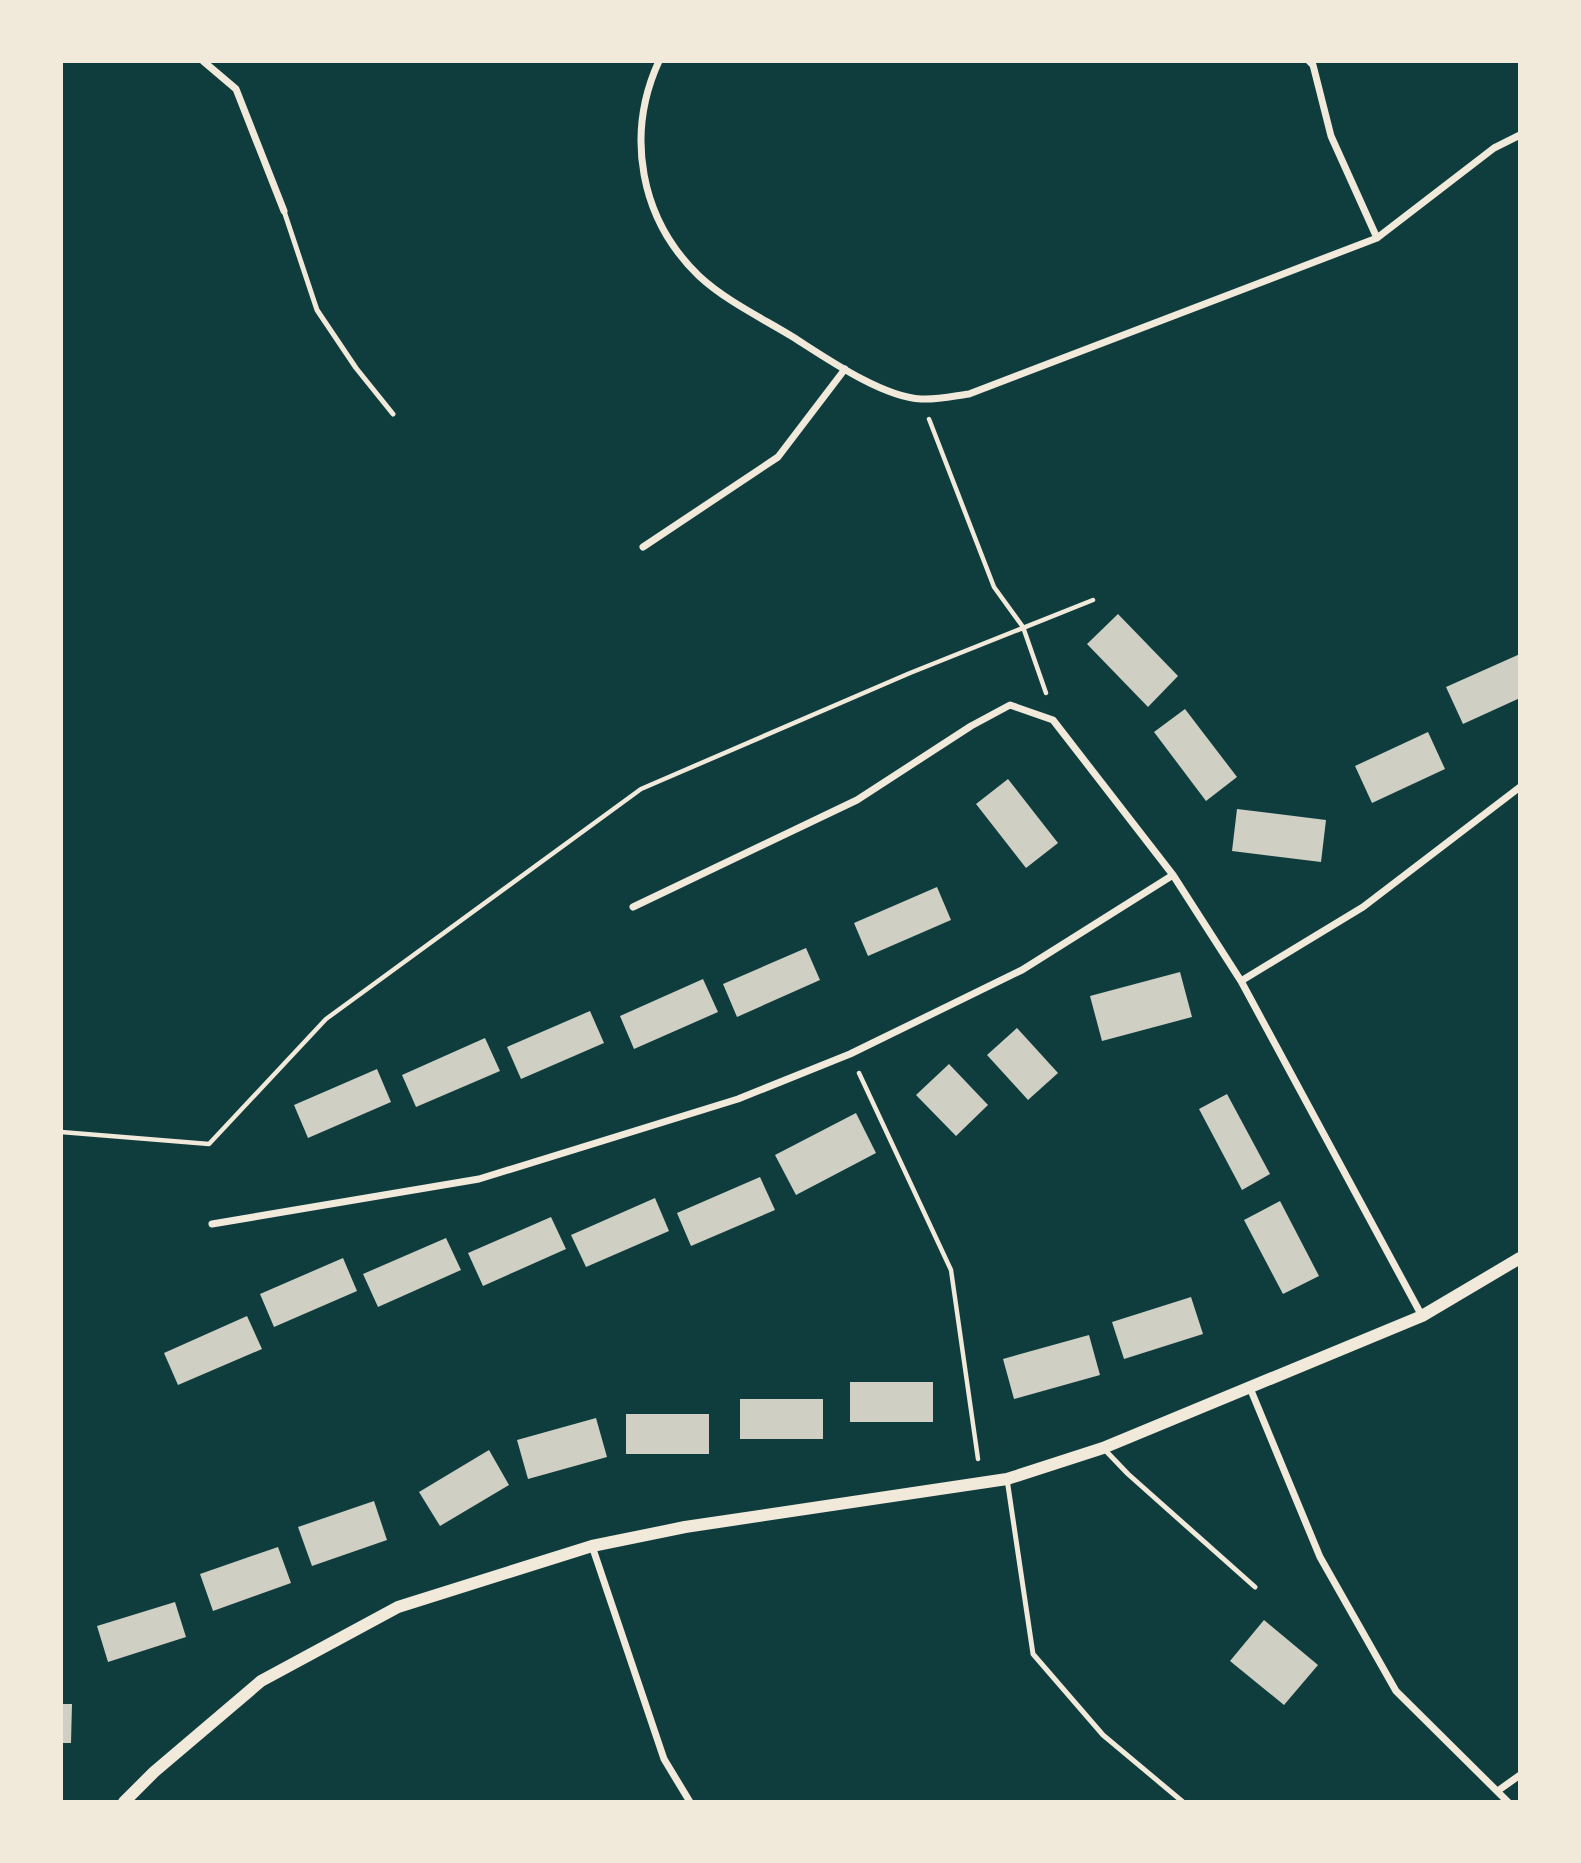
<svg xmlns="http://www.w3.org/2000/svg" width="1581" height="1863" viewBox="0 0 1581 1863" font-family="Figtree,sans-serif">
<style>
.building{fill:#cfcfc3}
.lines{fill:none;stroke-linecap:round;stroke-linejoin:round}
.path{stroke:#f1e9da;stroke-width:4.5}
.service{stroke:#f1e9da;stroke-width:5}
.minor{stroke:#f1e9da;stroke-width:7}
.tertiary{stroke:#f1e9da;stroke-width:12}
</style>
<rect width="100%" height="100%" fill="#0f3d3e"/>
<path class="building" d="M 1118,614 L 1178,676 L 1148,707 L 1087,644 Z
M 1520,654 L 1520,698 L 1463,724 L 1446,687 Z
M 1185,709 L 1237,777 L 1206,801 L 1154,732 Z
M 1428,732 L 1445,769 L 1372,803 L 1355,766 Z
M 1008,779 L 1058,843 L 1026,868 L 976,804 Z
M 1237,809 L 1326,820 L 1321,862 L 1232,851 Z
M 937,887 L 951,920 L 868,956 L 854,923 Z
M 806,948 L 820,980 L 737,1017 L 723,984 Z
M 1180,972 L 1192,1017 L 1102,1041 L 1090,996 Z
M 703,979 L 718,1012 L 634,1049 L 620,1016 Z
M 590,1011 L 604,1043 L 521,1079 L 507,1047 Z
M 1017,1028 L 1058,1073 L 1028,1100 L 987,1055 Z
M 485,1038 L 500,1071 L 416,1107 L 402,1075 Z
M 949,1064 L 988,1105 L 956,1136 L 916,1095 Z
M 377,1069 L 391,1102 L 308,1138 L 294,1105 Z
M 1227,1094 L 1270,1174 L 1242,1190 L 1199,1109 Z
M 856,1113 L 876,1153 L 796,1195 L 775,1155 Z
M 760,1177 L 775,1210 L 691,1246 L 677,1213 Z
M 655,1198 L 669,1231 L 586,1267 L 571,1235 Z
M 1280,1201 L 1319,1276 L 1283,1294 L 1244,1220 Z
M 551,1217 L 566,1249 L 483,1286 L 468,1253 Z
M 446,1238 L 461,1270 L 378,1307 L 363,1274 Z
M 343,1258 L 357,1291 L 274,1327 L 260,1294 Z
M 1191,1297 L 1203,1334 L 1124,1359 L 1112,1322 Z
M 247,1316 L 262,1349 L 178,1385 L 164,1353 Z
M 1089,1335 L 1100,1375 L 1014,1399 L 1003,1359 Z
M 850,1382 L 933,1382 L 933,1422 L 850,1422 Z
M 740,1399 L 823,1399 L 823,1439 L 740,1439 Z
M 626,1414 L 709,1414 L 709,1454 L 626,1454 Z
M 596,1418 L 607,1457 L 528,1479 L 517,1440 Z
M 489,1450 L 509,1485 L 440,1526 L 419,1492 Z
M 374,1501 L 387,1540 L 312,1566 L 298,1527 Z
M 278,1547 L 291,1583 L 213,1611 L 200,1574 Z
M 175,1602 L 186,1637 L 108,1662 L 97,1626 Z
M 1264,1620 L 1318,1665 L 1284,1705 L 1230,1661 Z
M 61,1704 L 72,1704 L 71,1743 L 61,1743 Z"/>
<g class="lines">
<path class="path" d="M 929,419 L 994,587 L 1023,627 L 1046,693
M 859,1073 L 951,1270 L 978,1459
M 61,1132 L 209,1144 L 326,1019 L 641,789 L 910,673 L 1093,600"/>
<path class="service" d="M 284,211 L 317,310 L 356,368 L 393,414
M 1105,1450 L 1128,1474 L 1255,1587
M 1007,1479 L 1033,1654 L 1103,1735 L 1183,1802"/>
<path class="minor" d="M 203,61 L 236,89 L 284,211
M 659,61 C 625,135 640,219 699,276 C 726,301 762,318 793,337 C 826,358 882,397 921,399 C 937,400 954,396 969,394 L 1377,238
M 1309,61 L 1313,65 L 1331,136 L 1377,238 L 1494,148 L 1520,135
M 643,547 L 778,457 L 845,369
M 633,907 L 857,800 L 971,726 L 1010,705 L 1053,720 L 1173,875 L 1241,981 L 1422,1316
M 1241,981 L 1363,907 L 1520,787
M 212,1224 L 479,1179 L 738,1099 L 850,1054 L 1022,970 L 1173,875
M 1250,1388 L 1320,1557 L 1396,1691 L 1508,1802
M 592,1546 L 664,1759 L 690,1802
M 1499,1790 L 1520,1775"/>
<path class="tertiary" d="M 124,1802 L 154,1772 L 261,1681 L 398,1607 L 592,1546 L 685,1527 L 1007,1479 L 1103,1448 L 1422,1316 L 1520,1258"/>
</g>
<rect width="1581" height="1863" fill="none" stroke="#f1e9da" stroke-width="126"/>
</svg>
